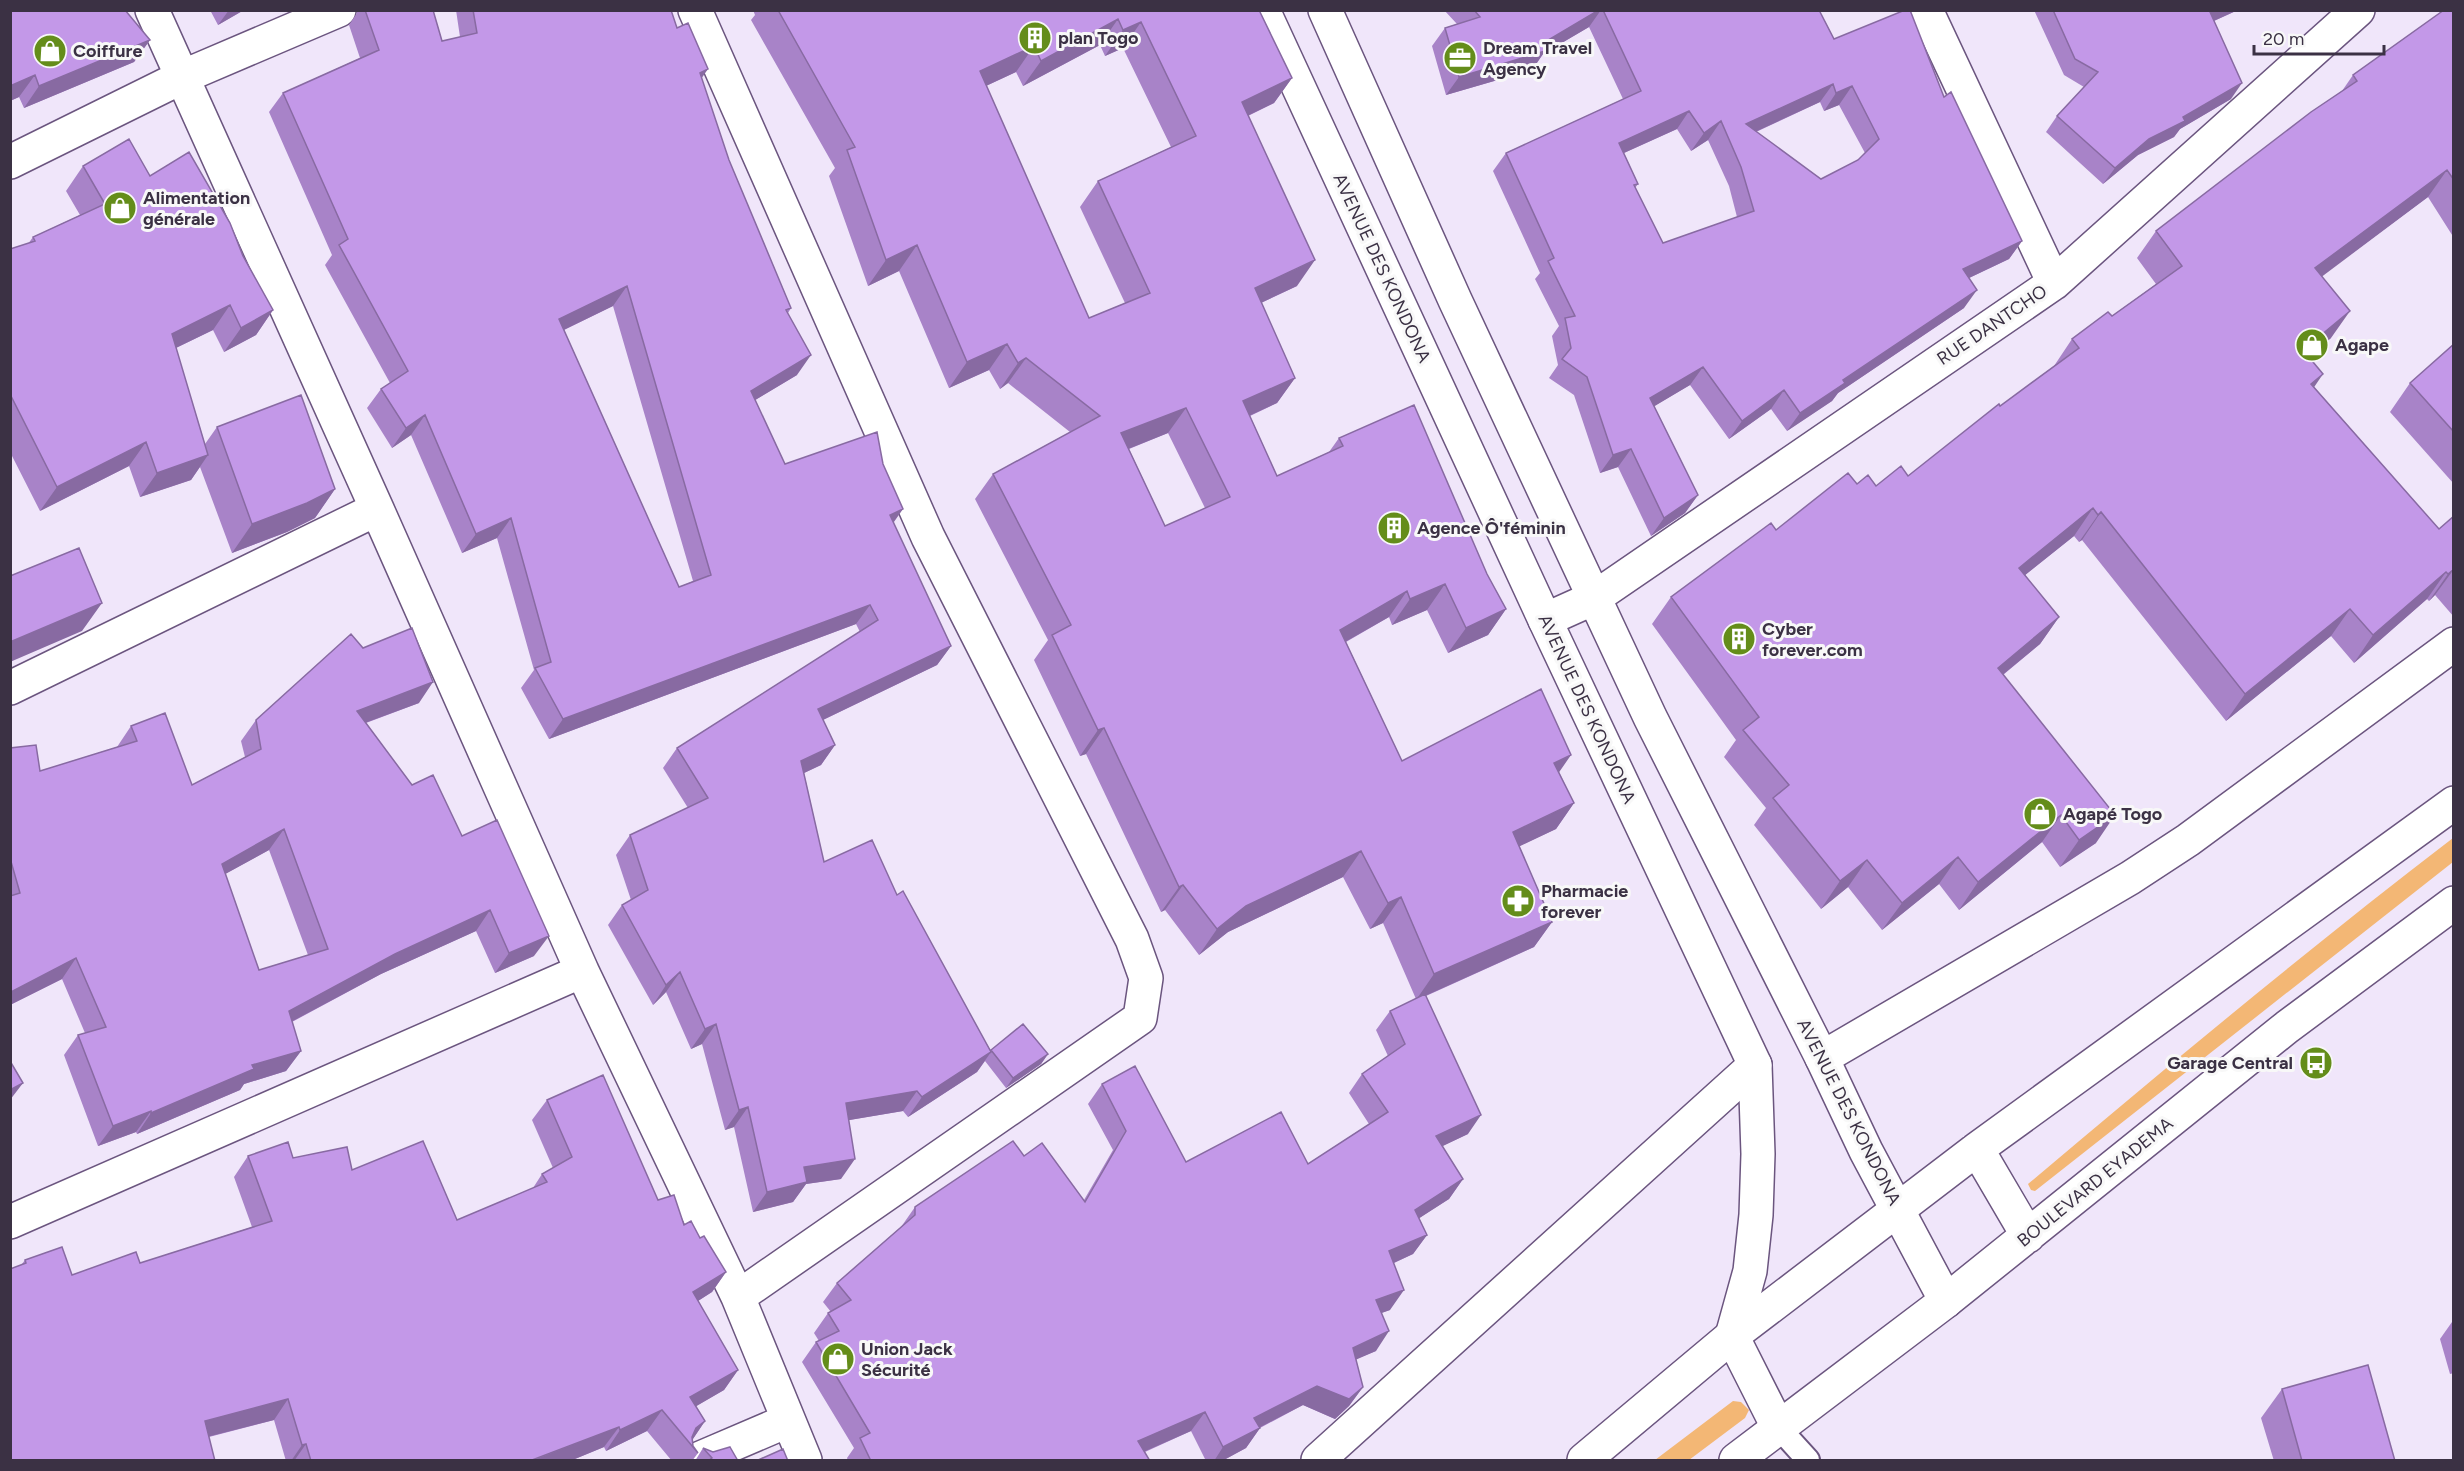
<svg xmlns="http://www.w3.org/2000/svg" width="2464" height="1471" viewBox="0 0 2464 1471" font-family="Figtree,sans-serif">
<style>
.green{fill:#f3b775}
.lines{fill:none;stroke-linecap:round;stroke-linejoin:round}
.lane-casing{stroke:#6b557f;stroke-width:26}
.street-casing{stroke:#6b557f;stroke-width:36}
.secondary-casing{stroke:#6b557f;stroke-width:36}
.highway-casing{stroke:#6b557f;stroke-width:36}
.lane{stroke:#fff;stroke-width:22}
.street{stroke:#fff;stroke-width:33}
.secondary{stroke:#fff;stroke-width:33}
.highway{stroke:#fff;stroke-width:33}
.wall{fill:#a883c8;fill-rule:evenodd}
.shaded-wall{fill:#886aa2}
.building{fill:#c398e8;stroke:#886aa2;stroke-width:1.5;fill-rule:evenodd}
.labels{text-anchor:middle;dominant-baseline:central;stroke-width:6;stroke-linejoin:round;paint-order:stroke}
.poi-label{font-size:18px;font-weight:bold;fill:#3b3144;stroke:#f8f8f8;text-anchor:start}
.street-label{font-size:18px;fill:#3b3144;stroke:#f8f8f8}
</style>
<rect width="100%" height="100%" fill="#f0e6fa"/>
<path class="green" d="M 2453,838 L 2453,862 L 2035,1191 L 2031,1190 L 2028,1184 C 2168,1066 2308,949 2453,838 Z
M 1733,1401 L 1741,1402 L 1749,1410 L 1745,1418 L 1689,1460 L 1655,1460 Z"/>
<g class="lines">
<g class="lane-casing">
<path id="lane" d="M 1778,1427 L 1808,1460"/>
</g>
<g class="street-casing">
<path id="street" d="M 152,10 L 377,509 L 582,971 L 738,1297 L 805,1460
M 695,10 L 928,537 L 1132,939 L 1146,978 L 1140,1018 L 738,1297
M 1926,10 L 2054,283
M 10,162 L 182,77 L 339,10
M 1545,620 L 1594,598 L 2054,283 L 2358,10
M 10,688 L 377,509
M 1822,1058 L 2130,878 L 2188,840 L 2454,644
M 10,1222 L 582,971
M 696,1460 L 787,1421
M 1318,1460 L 1755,1065"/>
</g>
<g class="secondary-casing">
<path id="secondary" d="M 1263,10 L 1545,620 L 1755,1065 L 1758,1154 L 1756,1215 L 1750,1271 L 1732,1336 L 1778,1427
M 1325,10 L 1455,300 L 1650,717 L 1822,1058 L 1866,1151 L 1946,1301"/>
</g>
<g class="highway-casing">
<path id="highway" d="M 1977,1149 L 2028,1236
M 1584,1460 L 1732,1336 L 1977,1149 L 2454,803
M 1736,1460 L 1946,1301 L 2287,1027 L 2454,903"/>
</g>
<use href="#lane" class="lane"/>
<use href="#street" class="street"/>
<use href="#secondary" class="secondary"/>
<use href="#highway" class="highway"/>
</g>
<path class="wall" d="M 10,10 L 150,40 L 134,62 L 24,108 L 19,97 L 10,101 Z
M 210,10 L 244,10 L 218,25 Z
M 357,10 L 433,10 L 442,41 L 460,37 L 456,10 L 671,10 L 677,28 L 702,79 L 729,160 L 791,308 L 788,313 L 797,375 L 755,400 L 785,464 L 893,523 L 951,646 L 937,665 L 823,720 L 835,745 L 821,765 L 804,773 L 824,862 L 897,895 L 991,1051 L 1048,1054 L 1041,1064 L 1006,1088 L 985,1061 L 977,1072 L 908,1117 L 903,1111 L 849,1120 L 841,1179 L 806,1184 L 793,1202 L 753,1212 L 734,1127 L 725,1130 L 702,1044 L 691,1049 L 666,992 L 653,1005 L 608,925 L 622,905 L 631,900 L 616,855 L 630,835 L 688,808 L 663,768 L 677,748 L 860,632 L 856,624 L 549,739 L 521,688 L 534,670 L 497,538 L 462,553 L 411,435 L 392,448 L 367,408 L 381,389 L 390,383 L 325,265 L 332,255 L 269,112 L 283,93 L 360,58 L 349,25 L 357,13 ZM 613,306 L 693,581 L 679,587 L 564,330 Z
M 753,10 L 1259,10 L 1292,78 L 1274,103 L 1248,116 L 1297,286 L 1261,303 L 1295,378 L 1277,403 L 1250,416 L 1277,476 L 1329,452 L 1339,438 L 1487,574 L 1506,609 L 1488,635 L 1448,653 L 1427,610 L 1392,625 L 1389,617 L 1346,642 L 1402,761 L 1559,772 L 1574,803 L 1556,829 L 1519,846 L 1552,922 L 1534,947 L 1426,996 L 1468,1134 L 1442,1146 L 1463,1179 L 1449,1199 L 1419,1218 L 1427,1235 L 1413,1254 L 1394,1263 L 1390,1310 L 1381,1313 L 1376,1351 L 1356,1359 L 1363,1387 L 1349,1406 L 1335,1419 L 1303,1405 L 1260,1428 L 1246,1448 L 1222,1461 L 1206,1461 L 1191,1431 L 1145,1452 L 1150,1461 L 848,1461 L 847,1458 L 854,1448 L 802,1362 L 816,1342 L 819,1341 L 814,1333 L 828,1313 L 831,1312 L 823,1302 L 837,1283 L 901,1227 L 915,1207 L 1024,1156 L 1084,1200 L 1113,1150 L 1088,1104 L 1102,1084 L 1186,1162 L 1308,1164 L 1369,1124 L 1349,1093 L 1362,1074 L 1388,1056 L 1376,1030 L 1390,1011 L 1416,999 L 1383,923 L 1370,929 L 1343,877 L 1228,932 L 1199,955 L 1165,910 L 1161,912 L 1086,754 L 1080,756 L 1034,660 L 1048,640 L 975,499 L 993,474 L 1070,432 L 1008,383 L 1000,389 L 989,370 L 949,388 L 899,271 L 868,286 L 829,176 L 835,168 L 751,20 L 755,15 ZM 1100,45 L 1105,56 L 1123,48 L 1171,147 L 1098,181 L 1080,207 L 1125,303 L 1089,318 L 986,86 L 1016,72 L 1023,86 ZM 1168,433 L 1205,508 L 1165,526 L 1129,449 Z
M 1444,10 L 1819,10 L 1834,39 L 1944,97 L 2022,241 L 2009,259 L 1969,278 L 1964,308 L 1838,393 L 1832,401 L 1787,431 L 1771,409 L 1729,439 L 1690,385 L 1654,406 L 1698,495 L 1685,513 L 1651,536 L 1618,467 L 1600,473 L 1574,395 L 1549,378 L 1558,365 L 1552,336 L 1559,326 L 1535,279 L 1540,273 L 1493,171 L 1506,153 L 1623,99 L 1589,27 L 1543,54 L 1532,70 L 1446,95 L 1432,46 L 1445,28 L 1457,24 ZM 1820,102 L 1824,111 L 1839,105 L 1865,153 L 1858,160 L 1821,179 L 1756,132 ZM 1677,129 L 1691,151 L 1708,140 L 1729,186 L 1737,217 L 1663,243 L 1635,188 L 1638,184 L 1624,153 Z
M 2034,10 L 2238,10 L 2214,21 L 2231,99 L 2180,129 L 2174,137 L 2138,155 L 2103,184 L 2046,132 L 2057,116 L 2084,87 L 2064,75 Z
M 2454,10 L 2454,238 L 2428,197 L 2321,276 L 2331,338 L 2308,357 L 2314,387 L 2439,529 L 2454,516 L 2454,617 L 2435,595 L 2429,601 L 2427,599 L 2354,663 L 2331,636 L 2226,721 L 2082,540 L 2079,542 L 2074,536 L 2025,575 L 2059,617 L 2040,644 L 2003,675 L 2096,843 L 2060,867 L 2042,842 L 1959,910 L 1939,884 L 1882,930 L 1848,887 L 1821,909 L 1754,825 L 1766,808 L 1724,757 L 1736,740 L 1652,624 L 1671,597 L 1776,530 L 1857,484 L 1876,486 L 1908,476 L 2054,366 L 2072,339 L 2112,316 L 2156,284 L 2137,258 L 2156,231 L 2342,91 L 2353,75 Z
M 83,166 L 150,176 L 243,256 L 273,310 L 256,335 L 224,352 L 213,330 L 176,348 L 205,444 L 217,427 L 335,489 L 315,518 L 287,532 L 232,553 L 200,467 L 191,480 L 140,497 L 129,466 L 40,511 L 10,452 L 10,249 L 28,244 L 33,237 L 80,215 L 66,191 Z
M 2454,344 L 2454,484 L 2390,412 L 2410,383 Z
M 363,648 L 419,703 L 366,723 L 412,785 L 462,836 L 534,956 L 495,973 L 476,931 L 381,974 L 292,1022 L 301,1051 L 286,1071 L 244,1084 L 240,1090 L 137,1134 L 136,1132 L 98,1146 L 64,1055 L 78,1035 L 85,1033 L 62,979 L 10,1005 L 10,748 L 40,771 L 117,747 L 131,726 L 192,785 L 245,757 L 241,741 L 256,720 ZM 269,850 L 308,955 L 259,970 L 225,874 Z
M 547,1100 L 700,1238 L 726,1272 L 712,1292 L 698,1301 L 738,1370 L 724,1390 L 696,1406 L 705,1421 L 692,1440 L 693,1446 L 698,1453 L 692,1461 L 672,1461 L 647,1431 L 606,1451 L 604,1447 L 570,1461 L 286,1461 L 274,1420 L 209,1437 L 22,1264 L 25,1260 L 72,1275 L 140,1263 L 252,1227 L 234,1177 L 248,1156 L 293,1158 L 352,1170 L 457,1220 L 533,1188 L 542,1174 L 553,1168 L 532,1120 Z
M 2452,1322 L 2454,1322 L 2454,1373 L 2450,1374 L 2440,1339 Z
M 2282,1389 L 2395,1461 L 2274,1461 L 2261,1418 Z
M 703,1448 L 738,1461 L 695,1461 Z"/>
<path class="shaded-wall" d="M 229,10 L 244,10 L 218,25 Z
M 1599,10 L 1601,10 L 1589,27 L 1543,54 L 1532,70 L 1446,95 L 1459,77 L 1543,43 Z
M 2212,10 L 2238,10 L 2198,28 L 2210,12 Z
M 1118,19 L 1100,45 L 1023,86 L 1041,61 Z
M 1141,22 L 1123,48 L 1105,56 L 1123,30 Z
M 150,40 L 134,62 L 24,108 L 39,86 Z
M 1034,46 L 1016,72 L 962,97 L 980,71 Z
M 708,69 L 694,89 L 700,73 Z
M 35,75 L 19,97 L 10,101 L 10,86 Z
M 1292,78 L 1274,103 L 1224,127 L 1242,102 Z
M 2242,83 L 2231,99 L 2180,129 L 2174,137 L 2138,155 L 2103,184 L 2115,168 L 2149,139 L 2183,117 Z
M 1833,84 L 1820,102 L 1733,142 L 1746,124 Z
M 1852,86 L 1839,105 L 1824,111 L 1836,93 Z
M 1689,111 L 1677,129 L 1606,161 L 1619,143 Z
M 1721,121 L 1708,140 L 1691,151 L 1704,133 Z
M 2447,170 L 2428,197 L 2296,296 L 2315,268 Z
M 2022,241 L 2009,259 L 1950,287 L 1963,269 Z
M 917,245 L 899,271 L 868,286 L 886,260 Z
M 1315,260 L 1297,286 L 1237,314 L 1255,288 Z
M 627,286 L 613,306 L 545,339 L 559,319 Z
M 1977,290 L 1964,308 L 1838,393 L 1832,401 L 1787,431 L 1800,413 L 1843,380 Z
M 230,305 L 213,330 L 155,358 L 172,334 Z
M 273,310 L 256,335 L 224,352 L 241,328 Z
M 2350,311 L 2331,338 L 2284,378 L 2303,350 Z
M 1007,344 L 989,370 L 949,388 L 967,362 Z
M 811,355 L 797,375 L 737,411 L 751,391 Z
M 1026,358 L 1008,383 L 1000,389 L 1018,363 Z
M 1703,367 L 1690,385 L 1638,416 L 1650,398 Z
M 2323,374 L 2304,402 L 2311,384 Z
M 1295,378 L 1277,403 L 1225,427 L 1243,401 Z
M 1784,390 L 1771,409 L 1729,439 L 1742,421 Z
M 1186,408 L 1168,433 L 1103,459 L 1121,433 Z
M 425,415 L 411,435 L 392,448 L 406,428 Z
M 146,442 L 129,466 L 40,511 L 57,487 Z
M 1631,449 L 1618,467 L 1600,473 L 1613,455 Z
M 208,455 L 191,480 L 140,497 L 157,473 Z
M 335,489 L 315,518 L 287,532 L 232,553 L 252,524 Z
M 1698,495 L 1685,513 L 1651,536 L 1664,518 Z
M 2093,508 L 2074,536 L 2000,595 L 2019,568 Z
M 903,509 L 889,529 L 890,515 Z
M 2101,512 L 2082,540 L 2079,542 L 2098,515 Z
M 511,518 L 497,538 L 462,553 L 476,534 Z
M 2454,569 L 2435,595 L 2429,601 L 2448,574 Z
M 2446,572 L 2427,599 L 2354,663 L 2373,635 Z
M 1445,584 L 1427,610 L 1392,625 L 1410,599 Z
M 1407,591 L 1389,617 L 1322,655 L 1340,630 Z
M 102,603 L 82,631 L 10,662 L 10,642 Z
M 870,605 L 856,624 L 549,739 L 563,719 Z
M 1506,609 L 1488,635 L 1448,653 L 1466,628 Z
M 2350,609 L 2331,636 L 2226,721 L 2245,694 Z
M 2059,617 L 2040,644 L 1978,695 L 1998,668 Z
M 951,646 L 937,665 L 804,729 L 818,709 Z
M 433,682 L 419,703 L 343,731 L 357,711 Z
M 1104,728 L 1086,754 L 1080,756 L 1098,730 Z
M 835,745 L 821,765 L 787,781 L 801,761 Z
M 1571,755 L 1553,781 L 1554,763 Z
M 1574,803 L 1556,829 L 1495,858 L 1513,832 Z
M 2061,815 L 2042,842 L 1959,910 L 1978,882 Z
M 2115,815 L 2096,843 L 2060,867 L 2079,840 Z
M 284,829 L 269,850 L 207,884 L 222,864 Z
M 1361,851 L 1343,877 L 1228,932 L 1199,955 L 1217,929 L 1246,906 Z
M 1958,857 L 1939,884 L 1882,930 L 1902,903 Z
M 1867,860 L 1848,887 L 1821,909 L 1840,881 Z
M 1183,885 L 1165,910 L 1161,912 L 1179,887 Z
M 1401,897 L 1383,923 L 1370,929 L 1388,903 Z
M 490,910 L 476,931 L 381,974 L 274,1031 L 289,1011 L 395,954 Z
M 1552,922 L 1534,947 L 1416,1000 L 1434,974 Z
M 549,936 L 534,956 L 495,973 L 509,953 Z
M 76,958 L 62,979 L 10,1005 L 11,992 Z
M 680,972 L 666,992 L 653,1005 L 666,985 Z
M 716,1024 L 702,1044 L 691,1049 L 705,1029 Z
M 301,1051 L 286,1071 L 244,1084 L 240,1090 L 137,1134 L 151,1113 L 252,1065 Z
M 991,1052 L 977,1072 L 908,1117 L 922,1097 Z
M 1048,1054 L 1041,1064 L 1006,1088 L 1013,1078 Z
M 23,1083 L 10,1100 L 10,1090 Z
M 917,1091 L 903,1111 L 832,1123 L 846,1103 Z
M 748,1107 L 734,1127 L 725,1130 L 739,1110 Z
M 151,1111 L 136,1132 L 98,1146 L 113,1126 Z
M 1481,1115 L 1468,1134 L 1422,1156 L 1436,1136 Z
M 855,1159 L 841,1179 L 806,1184 L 793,1202 L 753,1212 L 767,1192 L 804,1167 Z
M 1463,1179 L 1449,1199 L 1401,1230 L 1415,1210 Z
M 1427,1235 L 1413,1254 L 1376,1271 L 1389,1251 Z
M 726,1272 L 712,1292 L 679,1313 L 693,1292 Z
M 1404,1290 L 1390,1310 L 1362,1320 L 1376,1300 Z
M 1389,1331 L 1376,1351 L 1339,1367 L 1353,1348 Z
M 738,1370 L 724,1390 L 676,1418 L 690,1397 Z
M 1317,1386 L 1363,1387 L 1349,1406 L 1335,1419 L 1303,1405 L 1241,1437 L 1254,1418 Z
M 288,1399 L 274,1420 L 191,1441 L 205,1421 Z
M 662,1410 L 647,1431 L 606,1451 L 620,1430 Z
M 1205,1412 L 1191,1431 L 1125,1460 L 1138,1441 Z
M 705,1421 L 691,1442 L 689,1443 L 696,1428 Z
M 619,1427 L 604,1447 L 570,1461 L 531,1461 Z
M 1260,1428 L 1246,1448 L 1222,1461 L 1214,1461 L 1223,1447 Z
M 306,1444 L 294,1461 L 291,1461 L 302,1445 Z"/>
<path class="building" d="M 10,10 L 125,10 L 150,40 L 39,86 L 35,75 L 10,86 Z
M 365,10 L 433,10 L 442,41 L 477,33 L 473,10 L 671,10 L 677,28 L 688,23 L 708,69 L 700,73 L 729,160 L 791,308 L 786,310 L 811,355 L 751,391 L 785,464 L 877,432 L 883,464 L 903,509 L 890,515 L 951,646 L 818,709 L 835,745 L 801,761 L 824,862 L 872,840 L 897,895 L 903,891 L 991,1052 L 922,1097 L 917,1091 L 846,1103 L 855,1159 L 804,1167 L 807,1182 L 767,1192 L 748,1107 L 739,1110 L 716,1024 L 705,1029 L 680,972 L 666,985 L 622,905 L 648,890 L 630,835 L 708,798 L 677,748 L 878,620 L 870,605 L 563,719 L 535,668 L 551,662 L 511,518 L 476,534 L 425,415 L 406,428 L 381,389 L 408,371 L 339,245 L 348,239 L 283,93 L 379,50 ZM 627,286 L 711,575 L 679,587 L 559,319 Z
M 778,10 L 1259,10 L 1292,78 L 1242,102 L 1315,260 L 1255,288 L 1295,378 L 1243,401 L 1277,476 L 1343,446 L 1339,438 L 1414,405 L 1487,574 L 1506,609 L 1466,628 L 1445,584 L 1410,599 L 1407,591 L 1340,630 L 1402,761 L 1541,689 L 1571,755 L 1554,763 L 1574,803 L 1513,832 L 1552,922 L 1434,974 L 1401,897 L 1388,903 L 1361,851 L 1246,906 L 1217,929 L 1183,885 L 1179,887 L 1104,728 L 1098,730 L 1052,635 L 1071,625 L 993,474 L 1100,416 L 1026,358 L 1018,363 L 1007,344 L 967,362 L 917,245 L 886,260 L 847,150 L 855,147 ZM 1118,19 L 1123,30 L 1141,22 L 1196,136 L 1098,181 L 1150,293 L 1089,318 L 980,71 L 1034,46 L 1041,61 ZM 1186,408 L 1230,497 L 1165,526 L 1121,433 Z
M 1474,10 L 1599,10 L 1543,43 L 1545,51 L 1459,77 L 1445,28 L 1480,17 Z
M 1603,10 L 1819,10 L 1834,39 L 1905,10 L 1910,10 L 1944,97 L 1951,92 L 2022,241 L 1963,269 L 1977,290 L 1843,380 L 1845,383 L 1800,413 L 1784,390 L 1742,421 L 1703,367 L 1650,398 L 1698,495 L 1664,518 L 1631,449 L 1613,455 L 1587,377 L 1562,359 L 1571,348 L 1565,318 L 1575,316 L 1548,261 L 1554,258 L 1506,153 L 1641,91 ZM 1833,84 L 1836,93 L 1852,86 L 1879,139 L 1858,160 L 1821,179 L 1746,124 ZM 1689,111 L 1704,133 L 1721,121 L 1741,167 L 1754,211 L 1663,243 L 1634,185 L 1638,184 L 1619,143 Z
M 2053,10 L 2212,10 L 2210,12 L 2242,83 L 2183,117 L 2185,121 L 2149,139 L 2115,168 L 2057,116 L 2098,72 L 2075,59 Z
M 2444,10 L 2454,10 L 2454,180 L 2447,170 L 2315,268 L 2350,311 L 2303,350 L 2323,374 L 2311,384 L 2439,529 L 2454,516 L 2454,569 L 2448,574 L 2446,572 L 2373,635 L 2350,609 L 2245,694 L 2101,512 L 2098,515 L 2093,508 L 2019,568 L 2059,617 L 1998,668 L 2115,815 L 2079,840 L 2061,815 L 1978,882 L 1958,857 L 1902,903 L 1867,860 L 1840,881 L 1773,798 L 1789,785 L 1743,730 L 1759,717 L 1671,597 L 1771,523 L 1776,530 L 1848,473 L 1857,484 L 1868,475 L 1876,486 L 1901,466 L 1908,476 L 1999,404 L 2000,406 L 2079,348 L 2072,339 L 2108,312 L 2112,316 L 2182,266 L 2156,231 L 2311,112 L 2357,81 L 2353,75 Z
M 129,139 L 150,176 L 189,152 L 230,223 L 243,256 L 273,310 L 241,328 L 230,305 L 172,334 L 208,455 L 157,473 L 146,442 L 57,487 L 10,394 L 10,249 L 35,241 L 33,237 L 105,204 L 83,166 Z
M 2454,344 L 2454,432 L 2410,383 Z
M 301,395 L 335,489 L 307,503 L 252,524 L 217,427 Z
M 79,548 L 102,603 L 10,642 L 10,576 Z
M 412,628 L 433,682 L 357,711 L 412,785 L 433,775 L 462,836 L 497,820 L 549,936 L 509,953 L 490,910 L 395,954 L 289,1011 L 301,1051 L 252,1065 L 254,1069 L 151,1113 L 151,1111 L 113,1126 L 78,1035 L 106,1027 L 76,958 L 11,992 L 10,991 L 10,896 L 20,893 L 10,858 L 10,748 L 36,745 L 40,771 L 137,741 L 131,726 L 165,713 L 192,785 L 261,749 L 256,720 L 351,634 L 363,648 ZM 284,829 L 328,949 L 259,970 L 222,864 Z
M 1425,994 L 1481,1115 L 1436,1136 L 1463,1179 L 1415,1210 L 1427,1235 L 1389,1251 L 1404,1290 L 1376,1300 L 1389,1331 L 1353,1348 L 1363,1387 L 1349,1399 L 1317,1386 L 1254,1418 L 1260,1428 L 1223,1447 L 1205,1412 L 1138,1441 L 1150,1461 L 871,1461 L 860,1438 L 870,1433 L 816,1342 L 839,1331 L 828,1313 L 851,1300 L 837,1283 L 915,1215 L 915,1207 L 1013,1141 L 1024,1156 L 1042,1143 L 1085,1202 L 1126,1131 L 1102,1084 L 1135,1066 L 1186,1162 L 1281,1112 L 1308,1164 L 1388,1112 L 1362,1074 L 1405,1044 L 1390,1011 Z
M 1023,1024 L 1048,1054 L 1013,1078 L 991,1050 Z
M 10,1061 L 23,1083 L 10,1090 Z
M 603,1075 L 658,1200 L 674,1195 L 684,1225 L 691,1221 L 700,1238 L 704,1236 L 726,1272 L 693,1292 L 738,1370 L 690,1397 L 705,1421 L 696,1428 L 692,1437 L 693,1446 L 698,1453 L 662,1410 L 620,1430 L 619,1427 L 532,1460 L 532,1461 L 311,1461 L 306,1444 L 302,1445 L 288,1399 L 205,1421 L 215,1461 L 11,1461 L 10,1269 L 26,1263 L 25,1260 L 62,1247 L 72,1275 L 136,1252 L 140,1263 L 272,1221 L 248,1156 L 288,1142 L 293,1158 L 347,1147 L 352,1170 L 423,1141 L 457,1220 L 547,1182 L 542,1174 L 572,1157 L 547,1100 Z
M 2368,1365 L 2395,1461 L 2302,1461 L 2282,1389 Z
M 730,1447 L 738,1461 L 708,1461 L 712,1458 L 703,1448 L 713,1452 Z
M 783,1449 L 788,1461 L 756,1461 Z"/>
<defs>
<g id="building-disc" transform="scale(1.725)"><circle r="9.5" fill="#648d1a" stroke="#f8f8f8"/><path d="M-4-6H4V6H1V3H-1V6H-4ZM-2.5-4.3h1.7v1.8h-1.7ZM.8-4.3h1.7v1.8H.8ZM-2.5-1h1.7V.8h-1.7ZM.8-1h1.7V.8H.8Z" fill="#fff"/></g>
<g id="shop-disc" transform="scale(1.725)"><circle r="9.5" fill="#648d1a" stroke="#f8f8f8"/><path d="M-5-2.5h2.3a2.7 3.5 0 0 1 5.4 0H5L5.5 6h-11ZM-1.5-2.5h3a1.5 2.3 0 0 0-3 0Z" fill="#fff"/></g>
<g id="office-disc" transform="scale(1.725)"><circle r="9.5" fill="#648d1a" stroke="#f8f8f8"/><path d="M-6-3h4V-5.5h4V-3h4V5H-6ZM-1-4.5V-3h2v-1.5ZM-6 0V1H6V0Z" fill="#fff"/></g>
<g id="pharmacy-disc" transform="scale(1.725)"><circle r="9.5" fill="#648d1a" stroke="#f8f8f8"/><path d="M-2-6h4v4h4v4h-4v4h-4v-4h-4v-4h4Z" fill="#fff"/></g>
<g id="bus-disc" transform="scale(1.725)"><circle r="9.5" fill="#648d1a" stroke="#f8f8f8"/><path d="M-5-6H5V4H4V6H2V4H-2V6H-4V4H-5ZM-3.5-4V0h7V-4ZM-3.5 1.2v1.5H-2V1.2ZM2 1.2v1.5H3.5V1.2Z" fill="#fff"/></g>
</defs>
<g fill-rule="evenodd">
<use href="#building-disc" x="1035" y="38"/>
<use href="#shop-disc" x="50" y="51"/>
<use href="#office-disc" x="1460" y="58"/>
<use href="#shop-disc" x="120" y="208"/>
<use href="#shop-disc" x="2312" y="345"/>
<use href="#building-disc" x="1394" y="528"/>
<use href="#building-disc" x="1739" y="639"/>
<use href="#shop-disc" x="2040" y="814"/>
<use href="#pharmacy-disc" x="1518" y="901"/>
<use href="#bus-disc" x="2316" y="1063"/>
<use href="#shop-disc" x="838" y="1359"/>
</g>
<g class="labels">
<g class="poi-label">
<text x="1058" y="38">plan Togo</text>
<text x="1483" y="48">Dream Travel<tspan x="1483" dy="21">Agency</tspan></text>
<text x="73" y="51">Coiffure</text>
<text x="143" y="198">Alimentation<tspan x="143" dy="21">générale</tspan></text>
<text x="2335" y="345">Agape</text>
<text x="1417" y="528">Agence Ô'féminin</text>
<text x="1762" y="629">Cyber<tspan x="1762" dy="21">forever.com</tspan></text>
<text x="2063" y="814">Agapé Togo</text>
<text x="1541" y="891">Pharmacie<tspan x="1541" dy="21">forever</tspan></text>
<text x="2293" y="1063" text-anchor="end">Garage Central</text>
<text x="861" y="1349">Union Jack<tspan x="861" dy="21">Sécurité</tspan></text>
</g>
<g class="street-label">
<text transform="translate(1382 268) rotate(65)">AVENUE DES KONDONA</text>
<text transform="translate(1992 325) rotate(-34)">RUE DANTCHO</text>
<text transform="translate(1587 709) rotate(65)">AVENUE DES KONDONA</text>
<text transform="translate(1849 1112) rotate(63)">AVENUE DES KONDONA</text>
<text transform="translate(2095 1182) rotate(-39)">BOULEVARD EYADEMA</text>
</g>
</g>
<rect width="2464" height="1471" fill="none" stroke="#3b3144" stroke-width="24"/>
<path d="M2254 45v9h130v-9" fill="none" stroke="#3b3144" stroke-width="3"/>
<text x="2263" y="45" font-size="18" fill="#3b3144" stroke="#f8f8f8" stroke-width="4.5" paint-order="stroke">20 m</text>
</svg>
